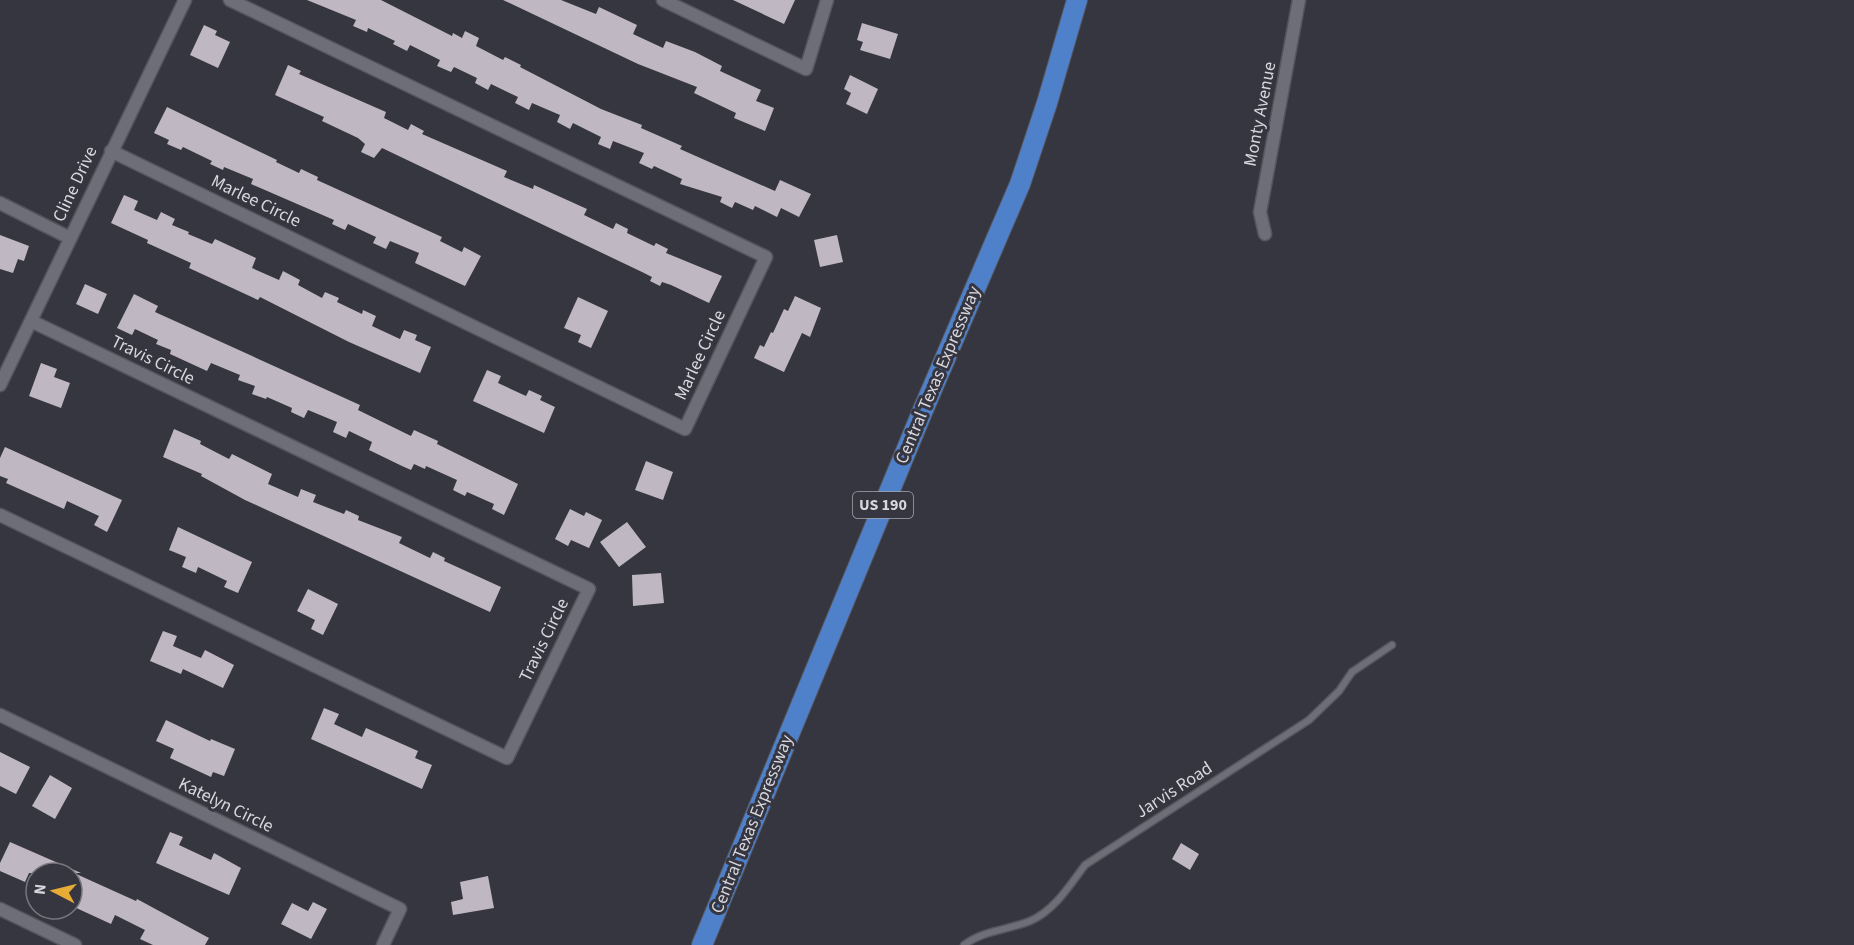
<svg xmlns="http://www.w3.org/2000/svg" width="1854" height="945" viewBox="0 0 1854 945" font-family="'Source Sans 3',sans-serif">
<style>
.building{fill:#bfb7c2}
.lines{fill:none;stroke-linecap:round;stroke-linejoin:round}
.service-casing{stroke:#56555e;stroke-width:9}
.minor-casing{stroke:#56555e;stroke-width:15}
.trunk-casing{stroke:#56555e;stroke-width:22}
.service{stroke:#6e6e79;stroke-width:6}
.minor{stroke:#6e6e79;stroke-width:12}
.trunk{stroke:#4f81ca;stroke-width:20}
.labels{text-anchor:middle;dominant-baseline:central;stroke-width:6;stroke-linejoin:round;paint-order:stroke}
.shield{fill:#363640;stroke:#a7a7af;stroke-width:1.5}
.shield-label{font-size:16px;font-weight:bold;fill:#d8d7de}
.street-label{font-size:18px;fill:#d8d7de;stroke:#363640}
</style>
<rect width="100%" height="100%" fill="#363640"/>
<path class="building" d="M 307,0 L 381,0 L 452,36 L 453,33 L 462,38 L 465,31 L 479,38 L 476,46 L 503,60 L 505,57 L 521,65 L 520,67 L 601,109 L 642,125 L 641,128 L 682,146 L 680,149 L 775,191 L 780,180 L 811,194 L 799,217 L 781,208 L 777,217 L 755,206 L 753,210 L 735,202 L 732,208 L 720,202 L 722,197 L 680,184 L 682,179 L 654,166 L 652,169 L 639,163 L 644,153 L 613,141 L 610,149 L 598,144 L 601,137 L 573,123 L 570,129 L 557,122 L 560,115 L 532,103 L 529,110 L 515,103 L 518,97 L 491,84 L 488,90 L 475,83 L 477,78 L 454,67 L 451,72 L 437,66 L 440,60 L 410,45 L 407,51 L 393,44 L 395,41 L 368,28 L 367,32 L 353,26 L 356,20 Z
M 503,0 L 561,0 L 596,14 L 599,7 L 637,25 L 633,34 L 663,48 L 666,41 L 695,52 L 722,66 L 720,71 L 761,90 L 756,101 L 774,108 L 765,131 L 734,118 L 736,113 L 694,93 L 697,87 L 638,64 Z
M 733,0 L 795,0 L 784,24 Z
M 862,23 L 898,34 L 890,59 L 860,50 L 863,42 L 857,40 Z
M 204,25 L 217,31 L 215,35 L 230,42 L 218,68 L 190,55 Z
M 288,65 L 301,71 L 299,74 L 386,112 L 384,118 L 408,130 L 411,124 L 424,131 L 422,134 L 507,171 L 504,177 L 533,189 L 534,185 L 587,209 L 584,215 L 613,229 L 616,223 L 628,229 L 627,233 L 654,246 L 656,243 L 668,249 L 666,253 L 722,276 L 709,303 L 671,285 L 662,282 L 660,286 L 650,281 L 652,277 L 642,272 L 382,148 L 374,158 L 361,152 L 365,144 L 358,138 L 322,121 L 324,117 L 275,95 Z
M 850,75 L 878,89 L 867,114 L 846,104 L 851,93 L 844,89 Z
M 167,107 L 277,160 L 276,162 L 299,173 L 301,169 L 318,177 L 317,180 L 442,237 L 440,241 L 462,252 L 464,247 L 481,256 L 465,286 L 415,263 L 419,253 L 390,241 L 386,249 L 373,243 L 376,237 L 348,224 L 345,230 L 332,224 L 334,220 L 251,184 L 253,179 L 224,167 L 223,170 L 210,164 L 212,161 L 183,147 L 181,150 L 167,144 L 169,140 L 154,133 Z
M 124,195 L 138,201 L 134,210 L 157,220 L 161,212 L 175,219 L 172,225 L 189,232 L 188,234 L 212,244 L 215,239 L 256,258 L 252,268 L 279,280 L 283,271 L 300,280 L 298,285 L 322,298 L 325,292 L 339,298 L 337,302 L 362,314 L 363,310 L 376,316 L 372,326 L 400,339 L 404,330 L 417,335 L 415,340 L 431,347 L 420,373 L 349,342 L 260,297 L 258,300 L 189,268 L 191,263 L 147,243 L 148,240 L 111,223 Z
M 0,235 L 29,246 L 24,261 L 18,259 L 13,273 L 0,269 Z
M 837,235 L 843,262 L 820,267 L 814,240 Z
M 85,284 L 107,294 L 98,314 L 76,304 Z
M 134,294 L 158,306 L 155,312 L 360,405 L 358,410 L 411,436 L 414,430 L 438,441 L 437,444 L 518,484 L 504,515 L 492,509 L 494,504 L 467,492 L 465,496 L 453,490 L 457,480 L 426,466 L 425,469 L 414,464 L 411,470 L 402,466 L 369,450 L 372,442 L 349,431 L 346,438 L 333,432 L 337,422 L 308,410 L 304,418 L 291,412 L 292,408 L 267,397 L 266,399 L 252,394 L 255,386 L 238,380 L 240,375 L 211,363 L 207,371 L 170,354 L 171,350 L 156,344 L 158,340 L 135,329 L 132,335 L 117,328 Z
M 795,296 L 821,308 L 810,337 L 802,333 L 784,372 L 754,358 L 760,345 L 764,347 L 771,332 L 773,333 L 784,309 L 788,311 Z
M 578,297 L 608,311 L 591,348 L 578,342 L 581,335 L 564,328 Z
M 41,363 L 57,369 L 54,377 L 70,383 L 61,408 L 29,396 Z
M 487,370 L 501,376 L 498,383 L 526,396 L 529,390 L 542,396 L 540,400 L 555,407 L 544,433 L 473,401 Z
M 174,429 L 201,441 L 200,444 L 229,459 L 232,454 L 272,474 L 268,484 L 298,497 L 301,489 L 316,495 L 313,502 L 344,514 L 346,510 L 359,516 L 358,520 L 402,537 L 399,543 L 430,558 L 433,552 L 445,558 L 444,561 L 501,587 L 490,612 L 245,500 L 201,476 L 202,474 L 163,457 Z
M 5,447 L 122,500 L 107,532 L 94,525 L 99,516 L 67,501 L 64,509 L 6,483 L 8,479 L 0,476 L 0,458 Z
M 646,461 L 673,472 L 663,500 L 635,490 Z
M 570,509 L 584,516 L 586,512 L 602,520 L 589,548 L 571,540 L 568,546 L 555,539 Z
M 627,522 L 646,547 L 619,567 L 600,542 Z
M 178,527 L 252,562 L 238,593 L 224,587 L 227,581 L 198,567 L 196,573 L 182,567 L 186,557 L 169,550 Z
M 661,573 L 664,603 L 633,606 L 632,575 Z
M 308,589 L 338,604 L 323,635 L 311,629 L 315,620 L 297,611 Z
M 163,631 L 177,636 L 173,646 L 201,658 L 205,650 L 234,665 L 223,688 L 183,669 L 181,674 L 150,661 Z
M 324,708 L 339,714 L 334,724 L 362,737 L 366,728 L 418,751 L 415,758 L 432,765 L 422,789 L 311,739 Z
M 166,720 L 210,741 L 211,739 L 235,749 L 224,776 L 213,772 L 211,777 L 170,758 L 174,749 L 156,741 Z
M 0,752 L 30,767 L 16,794 L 0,786 Z
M 50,775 L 72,788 L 55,819 L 32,806 Z
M 170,832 L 183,837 L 179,845 L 211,860 L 214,853 L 241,868 L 229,895 L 156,863 Z
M 10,842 L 81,873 L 74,873 L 136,901 L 137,899 L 209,938 L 205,945 L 153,945 L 140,939 L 145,930 L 115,915 L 111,924 L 72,906 L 72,873 L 29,873 L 25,882 L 0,871 L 0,863 Z
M 1181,843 L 1199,854 L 1190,870 L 1172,859 Z
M 488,876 L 494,908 L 453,915 L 451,902 L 463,899 L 460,882 Z
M 313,902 L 327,909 L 311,939 L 281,924 L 292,903 L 308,911 Z"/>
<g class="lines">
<g class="service-casing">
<path id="service" d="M 964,945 C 984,930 1008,930 1030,921 C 1054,911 1070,885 1085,865 L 1309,720 L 1339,691 L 1352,672 L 1392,645"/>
</g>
<g class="minor-casing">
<path id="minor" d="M 663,0 L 806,69 L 827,0
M 111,151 L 685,429 L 766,257 L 230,0
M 0,203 L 70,238
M 1265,234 L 1260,212 L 1299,0
M 0,385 L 185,0
M 0,515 L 507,758 L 589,589 L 31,321
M 0,715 L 400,909 L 383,945
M 0,909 L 75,945"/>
</g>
<g class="trunk-casing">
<path id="trunk" d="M 702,945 L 923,410 L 1020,184 L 1047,103 L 1077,0"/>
</g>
<use href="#service" class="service"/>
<use href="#minor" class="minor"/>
<use href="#trunk" class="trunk"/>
</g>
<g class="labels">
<rect class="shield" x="853" y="492" width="60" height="26" rx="4.5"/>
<g class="shield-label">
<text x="883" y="505">US 190</text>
</g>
<g class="street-label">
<text transform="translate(1260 114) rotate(-79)">Monty Avenue</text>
<text transform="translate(75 184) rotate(-65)">Cline Drive</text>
<text transform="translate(256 201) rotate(26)">Marlee Circle</text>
<text transform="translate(700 355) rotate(-65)">Marlee Circle</text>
<text transform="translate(153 360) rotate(26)">Travis Circle</text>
<text transform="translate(938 375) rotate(-67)">Central Texas Expressway</text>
<text transform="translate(544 640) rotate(-64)">Travis Circle</text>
<text transform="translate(1174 790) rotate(-33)">Jarvis Road</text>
<text transform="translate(226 805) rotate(26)">Katelyn Circle</text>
<text transform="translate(752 824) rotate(-68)">Central Texas Expressway</text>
</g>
</g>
<g transform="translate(54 891) rotate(277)"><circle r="28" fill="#363640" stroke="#77767f" stroke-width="1.5"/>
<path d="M0-4.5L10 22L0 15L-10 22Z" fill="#e7ac36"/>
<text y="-9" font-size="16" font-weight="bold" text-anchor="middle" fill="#d8d7de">N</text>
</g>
</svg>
